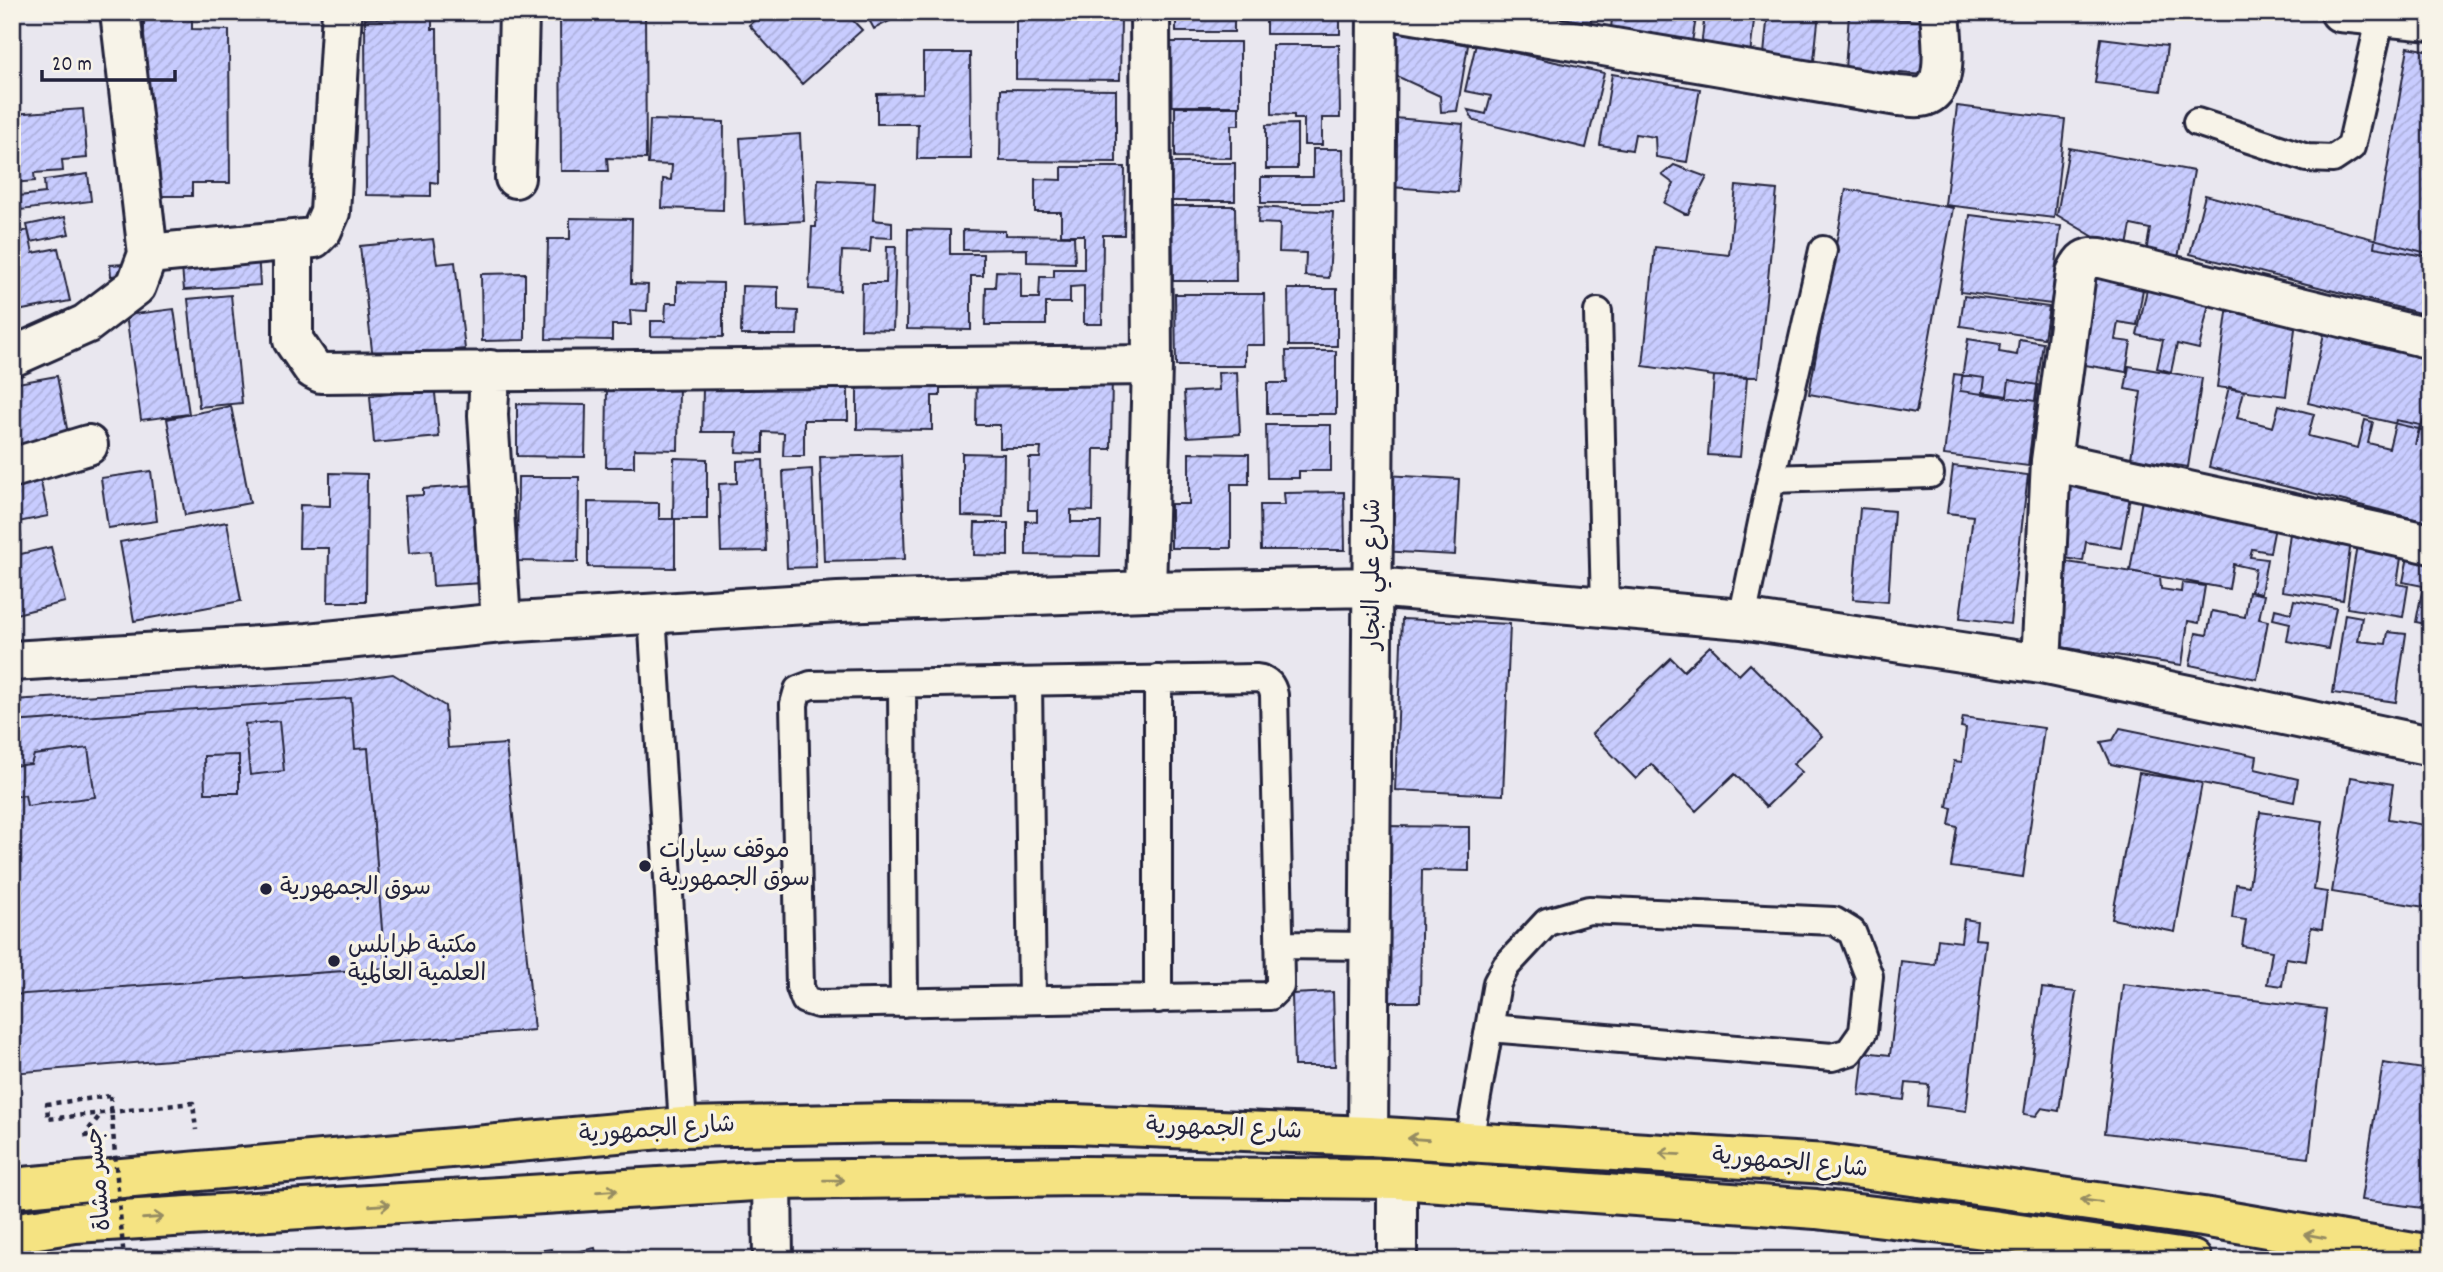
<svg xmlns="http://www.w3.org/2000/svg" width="2443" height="1272" viewBox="0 0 2443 1272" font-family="Dekko,'Playpen Sans Arabic',sans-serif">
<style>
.building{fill:url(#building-hatch);stroke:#22223b;stroke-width:2}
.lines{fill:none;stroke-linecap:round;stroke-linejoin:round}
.lane-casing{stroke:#22223b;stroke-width:32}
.street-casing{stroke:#22223b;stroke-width:44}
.primary-casing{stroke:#22223b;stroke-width:44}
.path{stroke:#22223b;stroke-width:4.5;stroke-dasharray:5 5;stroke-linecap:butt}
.lane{stroke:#f7f3e8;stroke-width:26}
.street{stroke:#f7f3e8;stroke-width:38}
.primary{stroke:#f5e382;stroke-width:38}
.path-bridge{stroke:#22223b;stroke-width:4.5;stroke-dasharray:5 5;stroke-linecap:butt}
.oneway{stroke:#968c62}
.poi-dot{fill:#22223b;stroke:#f7f3e8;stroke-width:2.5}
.labels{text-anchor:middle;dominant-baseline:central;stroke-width:7;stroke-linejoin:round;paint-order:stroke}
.street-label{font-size:24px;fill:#22223b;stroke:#f7f3e8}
.poi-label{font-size:24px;fill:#22223b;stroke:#f7f3e8;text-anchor:start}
</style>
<defs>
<pattern id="building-hatch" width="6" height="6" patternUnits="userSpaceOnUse" patternTransform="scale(1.75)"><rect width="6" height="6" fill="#c8ccff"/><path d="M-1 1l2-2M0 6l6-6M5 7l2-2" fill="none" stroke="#acafdb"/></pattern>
</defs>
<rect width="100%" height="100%" fill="#e9e7ef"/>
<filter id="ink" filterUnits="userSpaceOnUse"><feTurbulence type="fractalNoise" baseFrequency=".0143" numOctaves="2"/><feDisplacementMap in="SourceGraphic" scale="14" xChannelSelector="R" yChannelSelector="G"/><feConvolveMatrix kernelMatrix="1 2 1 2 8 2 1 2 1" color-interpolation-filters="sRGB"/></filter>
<g filter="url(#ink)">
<path class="building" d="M 560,12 L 645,12 L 646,159 L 607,158 L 608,171 L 561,171 Z
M 764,12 L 845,12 L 862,30 L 802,84 L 749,25 Z
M 865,12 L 907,12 L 874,29 Z
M 1176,12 L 1234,12 L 1234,32 L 1176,32 Z
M 1266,12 L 1340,12 L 1340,34 L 1266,34 Z
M 1538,12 L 1592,12 L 1589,35 L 1535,27 Z
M 1613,12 L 1697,12 L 1691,48 L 1610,35 Z
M 1705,12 L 1755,12 L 1750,55 L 1701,48 Z
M 1768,12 L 1819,12 L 1813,70 L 1763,65 Z
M 12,15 L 16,51 L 12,52 Z
M 1849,15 L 1930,22 L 1926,75 L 1845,69 Z
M 1016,16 L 1121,17 L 1120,80 L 1016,79 Z
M 432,18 L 432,29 L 437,29 L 438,183 L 431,182 L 431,196 L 366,195 L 365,19 Z
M 144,19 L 192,19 L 192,29 L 229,30 L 230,183 L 192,183 L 192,196 L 145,196 Z
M 1388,30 L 1468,45 L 1457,111 L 1441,112 L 1440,96 L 1381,69 Z
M 2101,38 L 2167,46 L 2161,91 L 2095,83 Z
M 1169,42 L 1240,42 L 1240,106 L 1169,106 Z
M 1476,44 L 1604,73 L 1586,148 L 1474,121 L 1468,110 L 1486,114 L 1491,96 L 1465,91 Z
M 1272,45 L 1339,45 L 1340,118 L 1322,118 L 1322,145 L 1304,145 L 1304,119 L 1294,119 L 1294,115 L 1272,114 Z
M 2408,47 L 2431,51 L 2431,257 L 2374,247 Z
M 923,53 L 970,53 L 971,159 L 917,159 L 918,124 L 877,124 L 877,94 L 923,93 Z
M 1612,74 L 1700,89 L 1687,162 L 1656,157 L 1655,137 L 1635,134 L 1632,150 L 1600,145 Z
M 1001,89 L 1116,90 L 1116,162 L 1000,161 Z
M 1957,106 L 2065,119 L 2054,218 L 1945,205 Z
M 1175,107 L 1239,107 L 1239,125 L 1231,125 L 1231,158 L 1175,157 Z
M 83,109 L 87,158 L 62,160 L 63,171 L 34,173 L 35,181 L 12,183 L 12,114 Z
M 1383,117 L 1463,124 L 1458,192 L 1377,186 Z
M 650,120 L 724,122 L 723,210 L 662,208 L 663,179 L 671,180 L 672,165 L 648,164 Z
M 1297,124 L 1297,169 L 1266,169 L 1266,125 Z
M 800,134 L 804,221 L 745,224 L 740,138 Z
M 2069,148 L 2194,171 L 2178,258 L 2146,252 L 2150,229 L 2131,225 L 2127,246 L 2101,241 L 2057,215 Z
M 1313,149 L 1343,149 L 1344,203 L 1261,203 L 1261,177 L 1313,177 Z
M 1168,163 L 1235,163 L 1235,201 L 1168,201 Z
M 1674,165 L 1707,177 L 1688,214 L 1685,214 L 1664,203 L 1674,184 L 1662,175 Z
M 1062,167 L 1125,167 L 1124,235 L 1103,235 L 1102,324 L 1084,324 L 1084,286 L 1070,287 L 1070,303 L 1046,303 L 1046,325 L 985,325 L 986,287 L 995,287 L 996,271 L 1021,272 L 1021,298 L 1039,298 L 1040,277 L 1054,277 L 1054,269 L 1084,269 L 1084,235 L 1061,235 L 1061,212 L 1035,212 L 1035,179 L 1062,180 Z
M 88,174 L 91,201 L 21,210 L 19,196 L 45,193 L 44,180 Z
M 818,179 L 875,182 L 873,220 L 892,222 L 892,238 L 871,237 L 870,252 L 842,251 L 840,291 L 809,289 L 812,227 L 816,227 Z
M 1736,186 L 1777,190 L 1758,377 L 1714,376 L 1643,366 L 1655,247 L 1729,255 Z
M 1846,189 L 1953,208 L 1916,413 L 1809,394 Z
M 2205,195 L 2431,254 L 2431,316 L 2190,254 Z
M 12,205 L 18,233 L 28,230 L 33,253 L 58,248 L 70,301 L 12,312 Z
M 1172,206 L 1235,206 L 1236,281 L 1173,281 Z
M 1259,207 L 1333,212 L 1329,278 L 1305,276 L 1306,253 L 1279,252 L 1280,224 L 1258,223 Z
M 1970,215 L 2061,226 L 2051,304 L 1960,292 Z
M 65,217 L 69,234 L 31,242 L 27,225 Z
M 570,218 L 632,219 L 631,284 L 648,285 L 647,311 L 630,310 L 631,325 L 612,325 L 612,340 L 546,339 L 548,239 L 570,239 Z
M 908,229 L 950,230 L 950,254 L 983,254 L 983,276 L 971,276 L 971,330 L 907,329 Z
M 963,230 L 1005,231 L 1005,235 L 1074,236 L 1075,263 L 1027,262 L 1027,249 L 963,250 Z
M 433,239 L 437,264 L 455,262 L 465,349 L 373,359 L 360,246 Z
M 887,246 L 896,246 L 893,330 L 861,329 L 862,283 L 886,283 Z
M 258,250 L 260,285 L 184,290 L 181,256 Z
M 140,263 L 140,274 L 111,276 L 110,265 Z
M 2079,272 L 2144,283 L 2137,325 L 2118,322 L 2115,340 L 2131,342 L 2126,372 L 2062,361 Z
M 525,273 L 525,340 L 482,341 L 481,274 Z
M 2149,280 L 2211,294 L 2199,349 L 2177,344 L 2171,372 L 2157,368 L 2163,340 L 2137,335 Z
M 677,282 L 723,283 L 723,337 L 651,336 L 651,321 L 665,321 L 666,303 L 677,303 Z
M 742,286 L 778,287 L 778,310 L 798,311 L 797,335 L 741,335 Z
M 1288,289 L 1337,289 L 1337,346 L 1289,346 Z
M 1175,294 L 1264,294 L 1265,345 L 1245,345 L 1245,366 L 1176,366 Z
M 231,295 L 242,403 L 199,407 L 188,299 Z
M 1964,296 L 2049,307 L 2044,338 L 1960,326 Z
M 2228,305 L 2297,314 L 2286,396 L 2217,387 Z
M 174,309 L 189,414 L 141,420 L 126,315 Z
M 2326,325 L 2431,349 L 2431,432 L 2308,403 Z
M 1968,339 L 2000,344 L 1999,352 L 2017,355 L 2019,339 L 2043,343 L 2035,401 L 1960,391 Z
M 1286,351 L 1336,351 L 1336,414 L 1267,414 L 1267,383 L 1287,383 Z
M 2129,366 L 2202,378 L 2188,467 L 2131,458 L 2141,392 L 2125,389 Z
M 977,367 L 1112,369 L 1111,449 L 1094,449 L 1093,511 L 1071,510 L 1071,522 L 1101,522 L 1100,556 L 1026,555 L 1026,521 L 1037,522 L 1037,510 L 1028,510 L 1029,458 L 1040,458 L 1041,448 L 1000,448 L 1000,425 L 976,425 Z
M 940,370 L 940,396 L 932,396 L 932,430 L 857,429 L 857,376 Z
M 1237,372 L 1240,434 L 1187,437 L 1184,392 L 1219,390 L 1218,373 Z
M 736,373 L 848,374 L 848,420 L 804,420 L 804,456 L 783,456 L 784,433 L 763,432 L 763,453 L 736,452 L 737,432 L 702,432 L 703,388 L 736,389 Z
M 1954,374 L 1985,378 L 1983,392 L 2007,396 L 2009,380 L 2038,385 L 2028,466 L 1944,455 Z
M 57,376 L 69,439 L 12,450 L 12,384 Z
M 1714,376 L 1747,378 L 1740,457 L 1708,455 Z
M 434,382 L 439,437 L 374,443 L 370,396 L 399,393 L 399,385 Z
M 607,385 L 679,386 L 678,450 L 634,449 L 634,467 L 606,467 Z
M 2229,387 L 2244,391 L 2237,418 L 2273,427 L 2279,405 L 2314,414 L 2308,436 L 2358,448 L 2365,420 L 2373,422 L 2368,443 L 2389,448 L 2396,420 L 2420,425 L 2415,445 L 2423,421 L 2431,423 L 2431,523 L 2209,467 Z
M 517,404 L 586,405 L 585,457 L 517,456 Z
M 231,406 L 250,503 L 185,515 L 167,419 Z
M 1266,425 L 1331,425 L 1331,471 L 1299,471 L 1299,478 L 1267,478 Z
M 962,453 L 1004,454 L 1003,517 L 962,516 Z
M 1189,453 L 1249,454 L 1249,484 L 1231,484 L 1231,548 L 1171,548 L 1171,504 L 1189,504 Z
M 901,455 L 905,559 L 824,561 L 820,457 Z
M 674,458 L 707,459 L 707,519 L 673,519 Z
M 763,460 L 766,551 L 721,552 L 719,484 L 737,483 L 737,461 Z
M 1953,466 L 2028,475 L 2010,624 L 1960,618 L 1973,516 L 1947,513 Z
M 812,469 L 816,567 L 787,568 L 783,471 Z
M 151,471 L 157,521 L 108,528 L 101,478 Z
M 39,473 L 48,516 L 18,522 L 21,536 L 12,538 L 12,478 Z
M 330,473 L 367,474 L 366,602 L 328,602 L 329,548 L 299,548 L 300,505 L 330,506 Z
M 1384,475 L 1459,479 L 1455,555 L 1381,551 Z
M 518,477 L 579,477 L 578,562 L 517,561 Z
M 2055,477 L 2131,491 L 2121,548 L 2086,542 L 2083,561 L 2041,554 Z
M 475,485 L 483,583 L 433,586 L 431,551 L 409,553 L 405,496 L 423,495 L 423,489 Z
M 1344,492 L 1345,550 L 1261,550 L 1260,505 L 1285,505 L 1284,493 Z
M 2143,493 L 2277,517 L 2270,552 L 2252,549 L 2250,557 L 2267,559 L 2261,593 L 2251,591 L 2255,569 L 2233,564 L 2229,589 L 2130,571 Z
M 588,502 L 659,503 L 659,519 L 675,519 L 675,568 L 588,567 Z
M 1860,508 L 1894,511 L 1888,602 L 1853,599 Z
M 227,522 L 241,601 L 134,621 L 120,542 Z
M 975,523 L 1008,523 L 1008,556 L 974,555 Z
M 2291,526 L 2352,534 L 2343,600 L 2282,591 Z
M 2358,538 L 2403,545 L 2397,584 L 2408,586 L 2403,617 L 2347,608 Z
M 2410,546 L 2431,550 L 2430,625 L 2416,622 L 2423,586 L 2403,582 Z
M 51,547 L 65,602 L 12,615 L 12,556 Z
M 2067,562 L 2160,576 L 2161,589 L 2181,592 L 2182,583 L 2205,586 L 2199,623 L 2188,621 L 2182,665 L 2054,646 Z
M 2249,592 L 2264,595 L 2259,619 L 2268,621 L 2257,679 L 2190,665 L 2196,633 L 2207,635 L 2212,611 L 2245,617 Z
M 2294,600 L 2336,608 L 2328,649 L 2287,641 L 2290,623 L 2273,619 L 2275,609 L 2291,613 Z
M 2345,614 L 2362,617 L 2358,641 L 2386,644 L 2388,632 L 2406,634 L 2396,702 L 2333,693 Z
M 1402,619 L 1510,624 L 1503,795 L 1395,790 Z
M 1710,646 L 1739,675 L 1750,664 L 1822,736 L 1793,764 L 1802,772 L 1766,807 L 1735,774 L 1696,811 L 1651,764 L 1636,779 L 1592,734 L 1671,658 L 1684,671 Z
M 393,674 L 445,706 L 448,748 L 506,744 L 534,1030 L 12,1073 L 12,700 L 343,681 Z
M 351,698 L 355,749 L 368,748 L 385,968 L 12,995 L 12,722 Z
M 1963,717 L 2044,728 L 2023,877 L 1951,867 L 1957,827 L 1949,825 L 1952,808 L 1947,807 L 1954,761 L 1962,762 L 1966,728 L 1961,727 Z
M 279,721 L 284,771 L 250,775 L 245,724 Z
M 2120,728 L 2257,756 L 2255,769 L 2298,779 L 2294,802 L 2111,764 L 2101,742 L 2113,740 Z
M 88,748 L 95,797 L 27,806 L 25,795 L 12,797 L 12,766 L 31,764 L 34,755 Z
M 239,755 L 239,793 L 205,793 L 204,756 Z
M 2139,773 L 2202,783 L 2175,932 L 2112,919 Z
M 2351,777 L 2393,784 L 2388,819 L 2431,826 L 2431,908 L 2332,892 Z
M 2260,812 L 2323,821 L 2314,890 L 2327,892 L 2322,929 L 2311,927 L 2306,961 L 2286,958 L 2282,986 L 2267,984 L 2272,951 L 2242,946 L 2246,920 L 2232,918 L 2236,884 L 2249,886 Z
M 1386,826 L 1469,827 L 1469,871 L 1422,870 L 1420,1002 L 1383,1002 Z
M 1964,919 L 1977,921 L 1975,939 L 1986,940 L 1966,1111 L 1927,1106 L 1929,1085 L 1906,1083 L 1904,1100 L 1859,1095 L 1864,1052 L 1890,1055 L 1901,961 L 1935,965 L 1938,939 L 1961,942 Z
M 2123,984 L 2326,1009 L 2309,1158 L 2105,1133 Z
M 2042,988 L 2076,992 L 2059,1111 L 2042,1108 L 2036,1116 L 2024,1114 Z
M 1333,992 L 1335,1066 L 1294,1066 L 1292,994 Z
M 2383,1063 L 2431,1070 L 2431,1209 L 2361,1200 Z
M 595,1248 L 598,1260 L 568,1260 L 567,1254 Z
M 552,1249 L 554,1260 L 476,1260 Z
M 784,1256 L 986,1257 L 986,1260 L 784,1260 Z"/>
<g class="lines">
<g class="lane-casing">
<path id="lane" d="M 2197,122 L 2307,158 L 2333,159 L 2351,147 L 2381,16
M 1598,312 L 1605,608
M 1771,479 L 1930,474
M 652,613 L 683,1127
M 1742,619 L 1771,479 L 1823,250
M 1256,678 C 1267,679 1272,684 1274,695 L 1280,978 L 1280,986 L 1270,996 L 818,1004 L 805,1000 L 800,987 L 794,704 L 798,690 L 811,685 Z
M 1028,682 L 1032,1000
M 902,684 L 904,1003
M 1279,945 L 1371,946
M 1158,999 L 1158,679
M 1469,1142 L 1497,983 L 1506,966 L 1547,922 L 1589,910 L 1834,921 L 1852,932 L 1869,976 L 1863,1032 L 1849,1052 L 1832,1057 L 1489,1028"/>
</g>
<g class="street-casing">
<path id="street" d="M 1402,12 L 1898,96 C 1905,96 1914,98 1921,97 C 1952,93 1941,35 1940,12
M 2340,12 L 2431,21
M 515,178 L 519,12
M 293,241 L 293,340 L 313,369 L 321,373 L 1152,365
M 148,254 L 314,238 L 322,230 L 330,212 L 342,12
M 12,357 L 86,324 L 136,286 L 148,254 L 120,12
M 490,370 L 488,415 L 501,623
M 2051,461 L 2431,544
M 12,468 L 88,445
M 1146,591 L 1152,365 L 1150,12
M 12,661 L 308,643 L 501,623 L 838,602 L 1146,591 L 1374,587 L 1742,619 L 2041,664 L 2431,746
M 2041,664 L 2051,461 L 2076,273 C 2082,260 2085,257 2100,258 L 2431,339
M 1368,1136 L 1377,12
M 1397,1179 L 1397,1260
M 772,1180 L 773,1260"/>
</g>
<g class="primary-casing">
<path id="primary" d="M 12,1188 L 683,1127 L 893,1123 L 1074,1124 L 1368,1136 L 1827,1164 L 2203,1217 L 2431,1256
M 12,1233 L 75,1223 L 772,1180 L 1081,1176 L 1397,1179 L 1816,1209 L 1992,1230 L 2192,1260"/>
</g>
<path class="path" d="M 110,1096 L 47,1104 L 48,1119 L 193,1103 L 196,1130
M 87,1138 L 86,1133 L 101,1114"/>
<use href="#lane" class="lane"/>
<use href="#street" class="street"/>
<use href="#primary" class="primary"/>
<path class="path-bridge" d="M 110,1096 L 124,1260"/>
</g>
<defs><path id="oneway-shaft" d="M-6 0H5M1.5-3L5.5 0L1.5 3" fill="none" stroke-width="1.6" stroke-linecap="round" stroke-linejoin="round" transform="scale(1.75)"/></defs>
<g class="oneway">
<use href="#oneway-shaft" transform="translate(1418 1139) rotate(-176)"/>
<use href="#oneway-shaft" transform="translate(1670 1154) rotate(-177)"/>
<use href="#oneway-shaft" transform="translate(834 1180) rotate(-1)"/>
<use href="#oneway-shaft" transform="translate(607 1191) rotate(-4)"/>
<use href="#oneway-shaft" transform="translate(2091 1201) rotate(-172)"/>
<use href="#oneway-shaft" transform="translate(380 1205) rotate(-4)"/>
<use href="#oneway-shaft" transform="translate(153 1218) rotate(-4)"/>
<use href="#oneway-shaft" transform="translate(2315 1236) rotate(-170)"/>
</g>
</g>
<g class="poi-dot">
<circle cx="645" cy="866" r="7"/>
<circle cx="266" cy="889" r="7"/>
<circle cx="334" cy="961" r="7"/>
</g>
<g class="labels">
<g class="street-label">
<text transform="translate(1374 574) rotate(-90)">شارع علي النجار</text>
<text transform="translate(1224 1130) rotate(2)">شارع الجمهورية</text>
<text transform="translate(657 1131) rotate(-4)">شارع الجمهورية</text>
<text transform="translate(1790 1164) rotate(5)">شارع الجمهورية</text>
<text transform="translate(100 1179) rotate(-95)">جسر مشاة</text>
</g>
<g class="poi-label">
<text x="659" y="852">موقف سيارات<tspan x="659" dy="28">سوق الجمهورية</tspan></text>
<text x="280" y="889">سوق الجمهورية</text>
<text x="348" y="947">مكتبة طرابلس<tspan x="348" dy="28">العلمية العالمية</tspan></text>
</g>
</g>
<rect width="2443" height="1272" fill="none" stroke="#f7f3e8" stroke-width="42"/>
<rect x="21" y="21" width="2401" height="1230" fill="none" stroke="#22223b" stroke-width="2.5" filter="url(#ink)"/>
<path d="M42 70v10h133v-10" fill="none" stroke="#22223b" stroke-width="3.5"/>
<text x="52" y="70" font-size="21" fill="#22223b" stroke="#f7f3e8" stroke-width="5" paint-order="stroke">20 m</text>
</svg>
